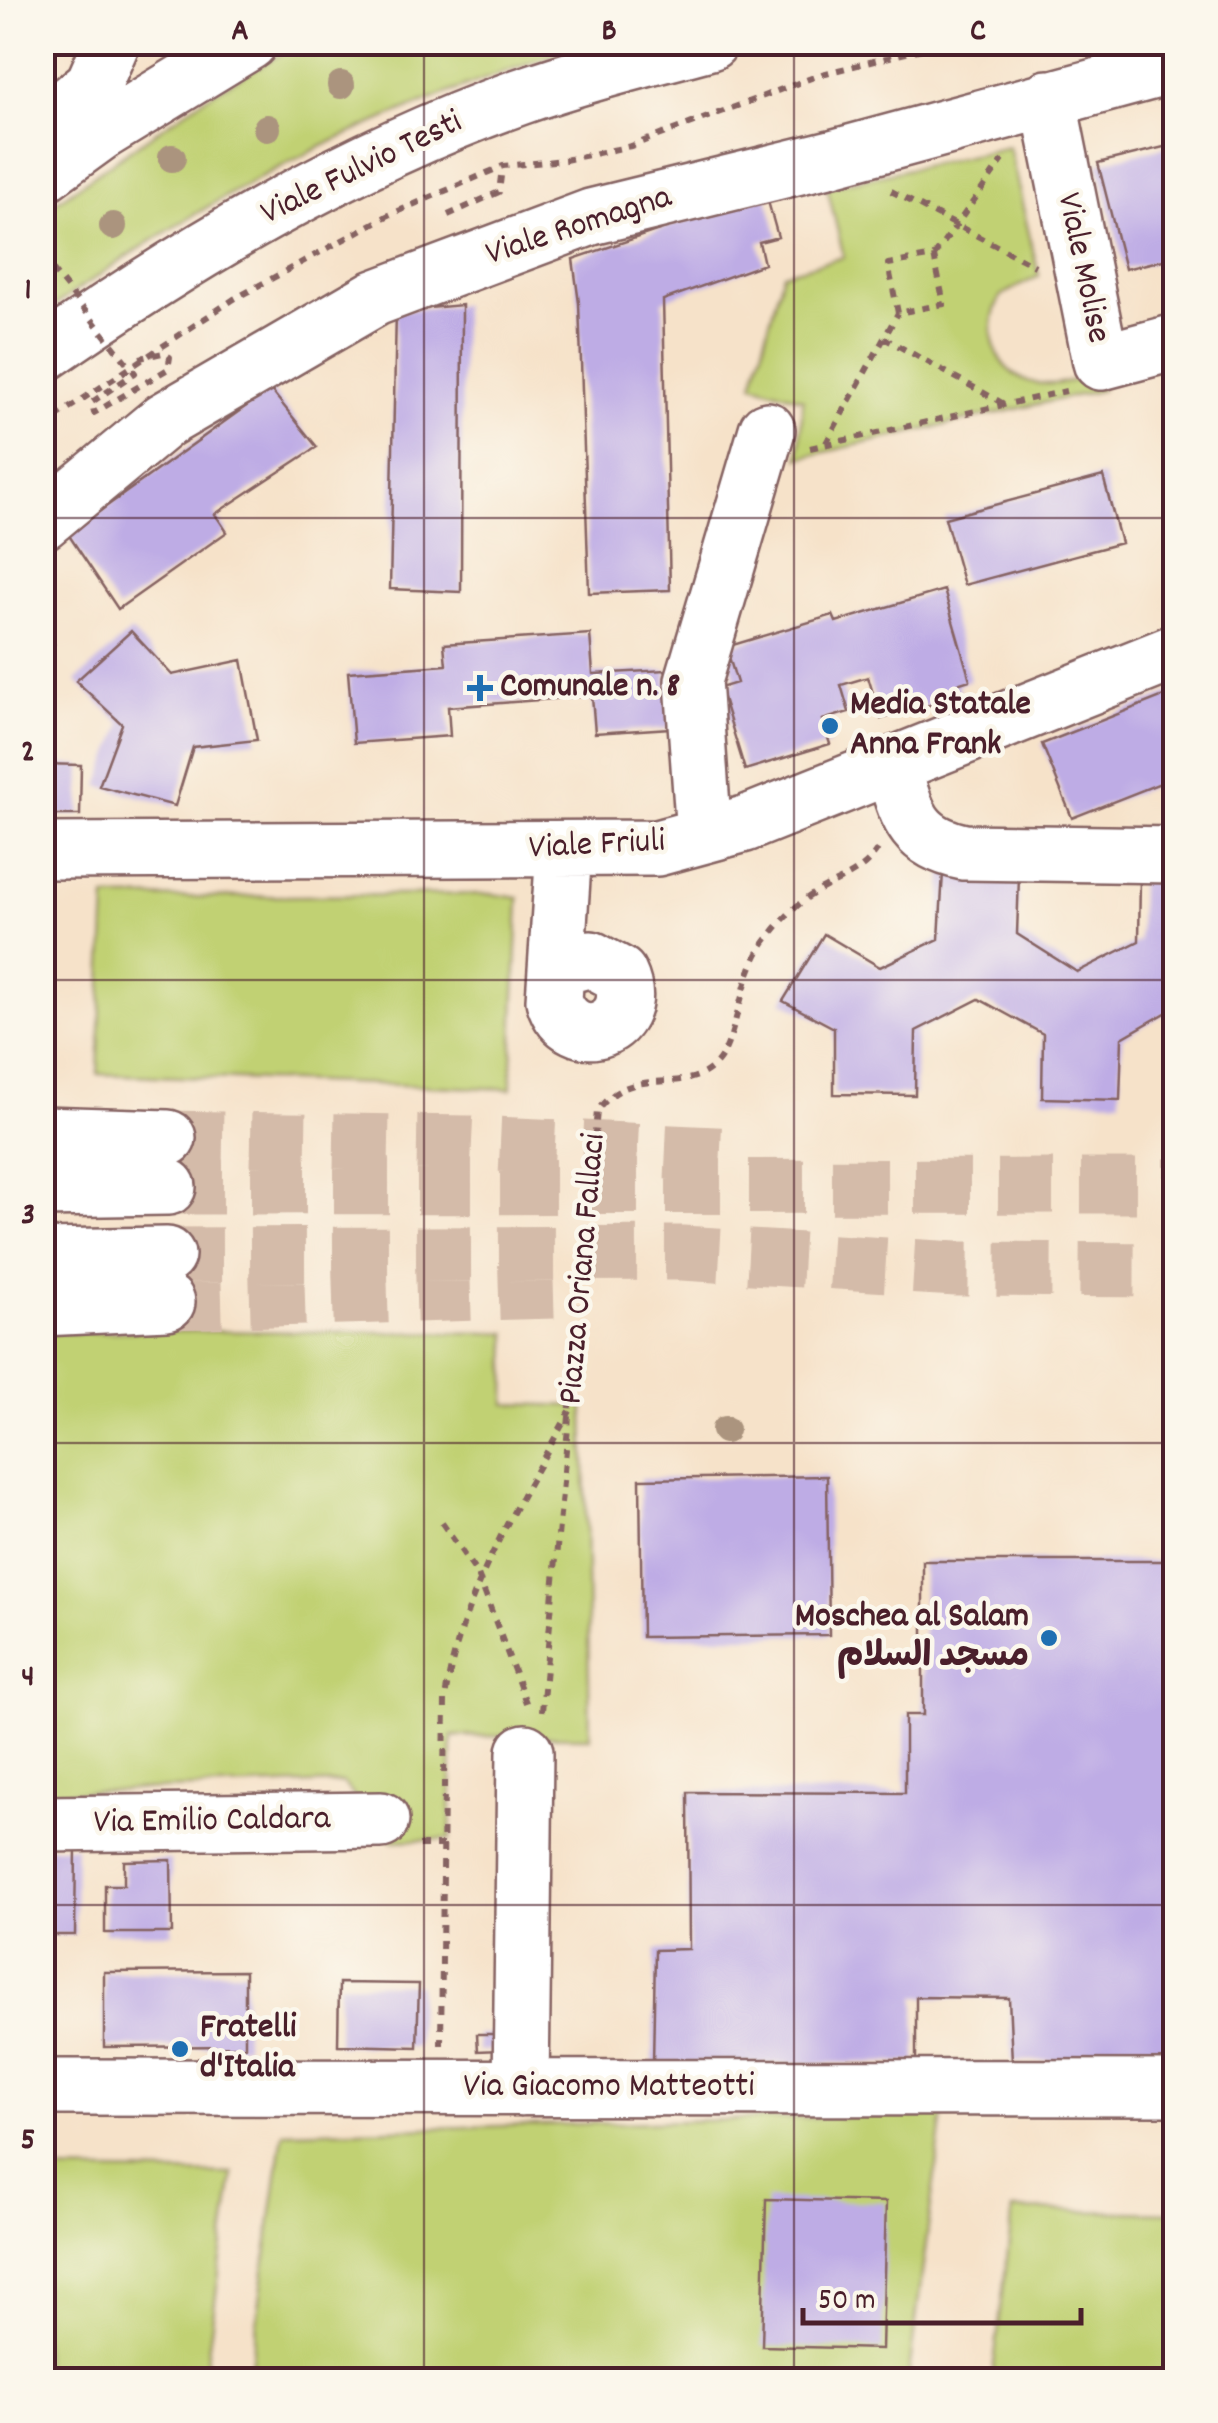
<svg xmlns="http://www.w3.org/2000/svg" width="1218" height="2423" viewBox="0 0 1218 2423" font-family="Dekko,'Playpen Sans Arabic',sans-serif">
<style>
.green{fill:#c1d173;stroke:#86784f;stroke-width:2.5}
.building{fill:#beace5}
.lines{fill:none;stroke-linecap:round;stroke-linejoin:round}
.highway-tunnel{stroke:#d4bba9;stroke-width:55;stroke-dasharray:55 28;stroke-linecap:butt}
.minor-casing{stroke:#866362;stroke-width:60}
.highway-casing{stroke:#866362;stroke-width:60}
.path{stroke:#866362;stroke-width:6;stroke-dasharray:8 8;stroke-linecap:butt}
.minor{stroke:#fff;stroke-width:55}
.highway{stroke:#fff;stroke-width:55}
.path-bridge{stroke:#866362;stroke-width:6;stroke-dasharray:8 8;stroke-linecap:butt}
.tree{fill:#ab947e}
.grid{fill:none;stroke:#4a1f2b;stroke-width:2.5;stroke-opacity:0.55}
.poi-dot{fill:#1f6fb2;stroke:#fbf7ec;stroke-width:4}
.labels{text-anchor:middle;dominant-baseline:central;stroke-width:9;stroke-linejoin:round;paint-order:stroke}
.street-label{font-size:35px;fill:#4a1f2b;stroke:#fbf7ec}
.poi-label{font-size:35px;font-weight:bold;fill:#4a1f2b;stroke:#fbf7ec;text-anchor:start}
.neatline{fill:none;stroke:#4a1f2b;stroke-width:4}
.grid-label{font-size:32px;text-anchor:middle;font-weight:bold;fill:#4a1f2b}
</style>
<rect width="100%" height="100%" fill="#fbf7ec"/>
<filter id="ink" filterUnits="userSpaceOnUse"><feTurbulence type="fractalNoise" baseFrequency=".01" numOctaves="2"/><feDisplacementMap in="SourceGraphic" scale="20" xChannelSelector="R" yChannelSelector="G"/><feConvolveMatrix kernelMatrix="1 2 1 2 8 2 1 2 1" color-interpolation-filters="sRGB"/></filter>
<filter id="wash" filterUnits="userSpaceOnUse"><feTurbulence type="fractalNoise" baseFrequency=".0048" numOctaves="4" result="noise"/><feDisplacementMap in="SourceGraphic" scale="40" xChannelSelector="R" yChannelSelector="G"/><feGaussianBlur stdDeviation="2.25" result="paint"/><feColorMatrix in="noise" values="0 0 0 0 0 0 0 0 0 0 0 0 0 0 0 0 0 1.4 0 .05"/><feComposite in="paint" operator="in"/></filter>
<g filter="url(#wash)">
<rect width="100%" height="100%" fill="#f6e2c9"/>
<path class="green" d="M 300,43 L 586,43 C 509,70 432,97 358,130 C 247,178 141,244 43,314 L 43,211 L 206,97 Z
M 1009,147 L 1039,276 L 1002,295 C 981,326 993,375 1035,383 C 1055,387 1078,379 1098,375 L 1101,390 L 799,458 L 803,399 L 753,384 L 783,273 L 844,257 L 827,187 Z
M 492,894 L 519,898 L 511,1089 L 98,1074 L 106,898 Z
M 167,1331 L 507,1333 L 506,1404 L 584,1406 L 590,1737 L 452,1736 L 450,1839 L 391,1841 L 343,1783 L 43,1793 L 42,1333 Z
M 943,2114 L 908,2380 L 249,2380 L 283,2132 Z
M 43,2171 L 233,2174 L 204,2380 L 43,2380 Z
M 1013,2210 L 1175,2213 L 1175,2380 L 992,2380 Z"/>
<g id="blocks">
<path class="building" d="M 1176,144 L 1176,257 L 1125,269 L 1098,163 Z
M 766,194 L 778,237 L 759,242 L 764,264 L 663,300 L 670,590 L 589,593 L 579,303 L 573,259 Z
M 462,305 L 461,592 L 390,589 L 396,311 Z
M 270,389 L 317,447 L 215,514 L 227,532 L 118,609 L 68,534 Z
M 1103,476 L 1121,543 L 964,585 L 945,518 Z
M 944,590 L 970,680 L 957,684 L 961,696 L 881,719 L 868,677 L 841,685 L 849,712 L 822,720 L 830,744 L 745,770 L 720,688 L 737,683 L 726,647 L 833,615 L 836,622 Z
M 131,631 L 172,675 L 242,660 L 257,740 L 193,747 L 175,806 L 99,786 L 122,724 L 76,681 Z
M 42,634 L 54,644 L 42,657 Z
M 590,634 L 593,674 L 666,670 L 670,728 L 595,733 L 592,696 L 448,707 L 450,736 L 354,743 L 348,672 L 446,665 L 444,644 Z
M 1176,691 L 1176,777 L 1072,818 L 1042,744 Z
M 42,764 L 81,765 L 80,815 L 42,815 Z
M 943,872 L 1019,876 L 1017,934 L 1077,972 L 1139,941 L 1140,877 L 1176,878 L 1176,1007 L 1122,1038 L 1120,1100 L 1042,1098 L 1043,1034 L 979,999 L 916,1031 L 915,1095 L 834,1094 L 834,1028 L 783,1001 L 824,934 L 880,967 L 939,939 Z
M 827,1476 L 829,1635 L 642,1637 L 640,1479 Z
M 923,1561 L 1176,1561 L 1176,2059 L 1012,2061 L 1009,1998 L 916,1997 L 916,2062 L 653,2065 L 655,1950 L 689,1949 L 688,1792 L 905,1793 L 905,1715 L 923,1715 Z
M 42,1847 L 76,1847 L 75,1935 L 42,1935 Z
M 171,1860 L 172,1933 L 105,1933 L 105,1885 L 124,1885 L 124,1861 Z
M 245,1971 L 245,2046 L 104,2047 L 104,1972 Z
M 339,1983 L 419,1984 L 417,2047 L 338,2045 Z
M 477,2034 L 499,2034 L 500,2050 L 478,2051 Z
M 766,2199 L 886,2202 L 882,2349 L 762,2346 Z"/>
</g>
</g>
<g filter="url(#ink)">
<use href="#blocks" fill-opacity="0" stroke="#866362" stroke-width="2.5"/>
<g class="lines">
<path class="highway-tunnel" d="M 168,1138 L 470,1143 L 737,1155
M 168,1187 L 1176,1186
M 167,1255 L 682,1253 L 957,1269 L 1176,1270
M 167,1302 L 555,1291"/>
<g class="minor-casing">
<path id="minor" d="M 1048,98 L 1101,362 L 1176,342
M 42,522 L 165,420 L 375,298 L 591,217 L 832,158 L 1176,65
M 892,765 C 907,813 910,841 964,852 L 1176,855
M 704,835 L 693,681 L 767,430
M 564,849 L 554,1000 C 571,1056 645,1028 619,974 L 591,959 L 569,965
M 42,851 L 657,848 L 745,824 L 1176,652
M 42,1824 L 381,1820
M 42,2087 L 1176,2088
M 521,2088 L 525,1752"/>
</g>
<g class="highway-casing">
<path id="highway" d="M 42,127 L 93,85 L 112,42
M 42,175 L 100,133 L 249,42
M 42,355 C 190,252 348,158 519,97 C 581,75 646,59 710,42
M 42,1134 L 168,1138
M 42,1189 L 168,1187
M 42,1257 L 167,1255
M 42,1308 L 167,1302"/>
</g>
<path class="path" d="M 891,191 L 1035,266
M 448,215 L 499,192 L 502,168
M 934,256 L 944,304 L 898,313 L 888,264 Z
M 934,256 L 1003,160
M 884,338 L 1004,404
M 42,426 L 234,299 L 387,216 L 503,166 L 565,160 L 631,146 L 822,74 L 950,42
M 826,443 L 898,313
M 810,448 L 1066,391
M 442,1523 L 478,1575 L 528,1708
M 542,1711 L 597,1111 C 633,1062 680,1097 714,1066 C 738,1045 738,976 767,939 C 781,921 798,902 818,891 C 843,877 864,873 879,847
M 419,1845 L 445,1845
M 441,2045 L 445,1698 C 462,1591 518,1504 570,1411"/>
<use href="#minor" class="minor"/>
<use href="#highway" class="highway"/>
<path class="path-bridge" d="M 42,257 L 135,373 L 92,402 L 94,413 L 168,369 L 170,357 L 163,353 L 140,358"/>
</g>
<g class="tree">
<circle cx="341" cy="85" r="14"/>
<circle cx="267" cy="128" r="14"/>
<circle cx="172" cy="158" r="14"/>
<circle cx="113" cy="226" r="14"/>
<circle cx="725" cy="1430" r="14"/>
</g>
</g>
<path class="grid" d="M 424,42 L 424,2380M 794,42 L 794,2380M 42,518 L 1176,518M 42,980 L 1176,980M 42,1443 L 1176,1443M 42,1905 L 1176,1905"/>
<g class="poi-dot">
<path d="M475 673h10v10h10v10h-10v10h-10v-10h-10v-10h10z"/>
<circle cx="830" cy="726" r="10"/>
<circle cx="1049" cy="1638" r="10"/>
<circle cx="180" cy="2049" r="10"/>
</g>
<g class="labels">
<g class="street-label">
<text transform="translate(362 169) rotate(-26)">Viale Fulvio Testi</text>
<text transform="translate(579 227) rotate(-18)">Viale Romagna</text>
<text transform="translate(1082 268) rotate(78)">Viale Molise</text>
<text transform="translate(597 846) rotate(-3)">Viale Friuli</text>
<text transform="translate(584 1269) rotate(-85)">Piazza Oriana Fallaci</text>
<text transform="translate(212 1822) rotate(-1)">Via Emilio Caldara</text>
<text x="609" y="2088">Via Giacomo Matteotti</text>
</g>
<g class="poi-label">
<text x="500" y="688">Comunale n. 8</text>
<text x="850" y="706">Media Statale<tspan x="850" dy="40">Anna Frank</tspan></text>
<text x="1029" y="1618" text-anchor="end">Moschea al Salam<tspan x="1029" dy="40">مسجد السلام</tspan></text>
<text x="200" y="2029">Fratelli<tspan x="200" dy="40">d'Italia</tspan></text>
</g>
</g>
<rect width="1218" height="2423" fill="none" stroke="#fbf7ec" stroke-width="110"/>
<path d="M803 2308v15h278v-15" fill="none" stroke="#4a1f2b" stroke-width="5"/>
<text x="818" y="2308" font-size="30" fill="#4a1f2b" stroke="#fbf7ec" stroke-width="8" paint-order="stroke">50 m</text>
<rect x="55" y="55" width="1108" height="2313" class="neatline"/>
<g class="grid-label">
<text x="240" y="39">A</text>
<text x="609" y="39">B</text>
<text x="978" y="39">C</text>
<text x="28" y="298">1</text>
<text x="28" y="760">2</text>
<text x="28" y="1223">3</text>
<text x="28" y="1685">4</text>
<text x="28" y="2148">5</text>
</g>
</svg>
